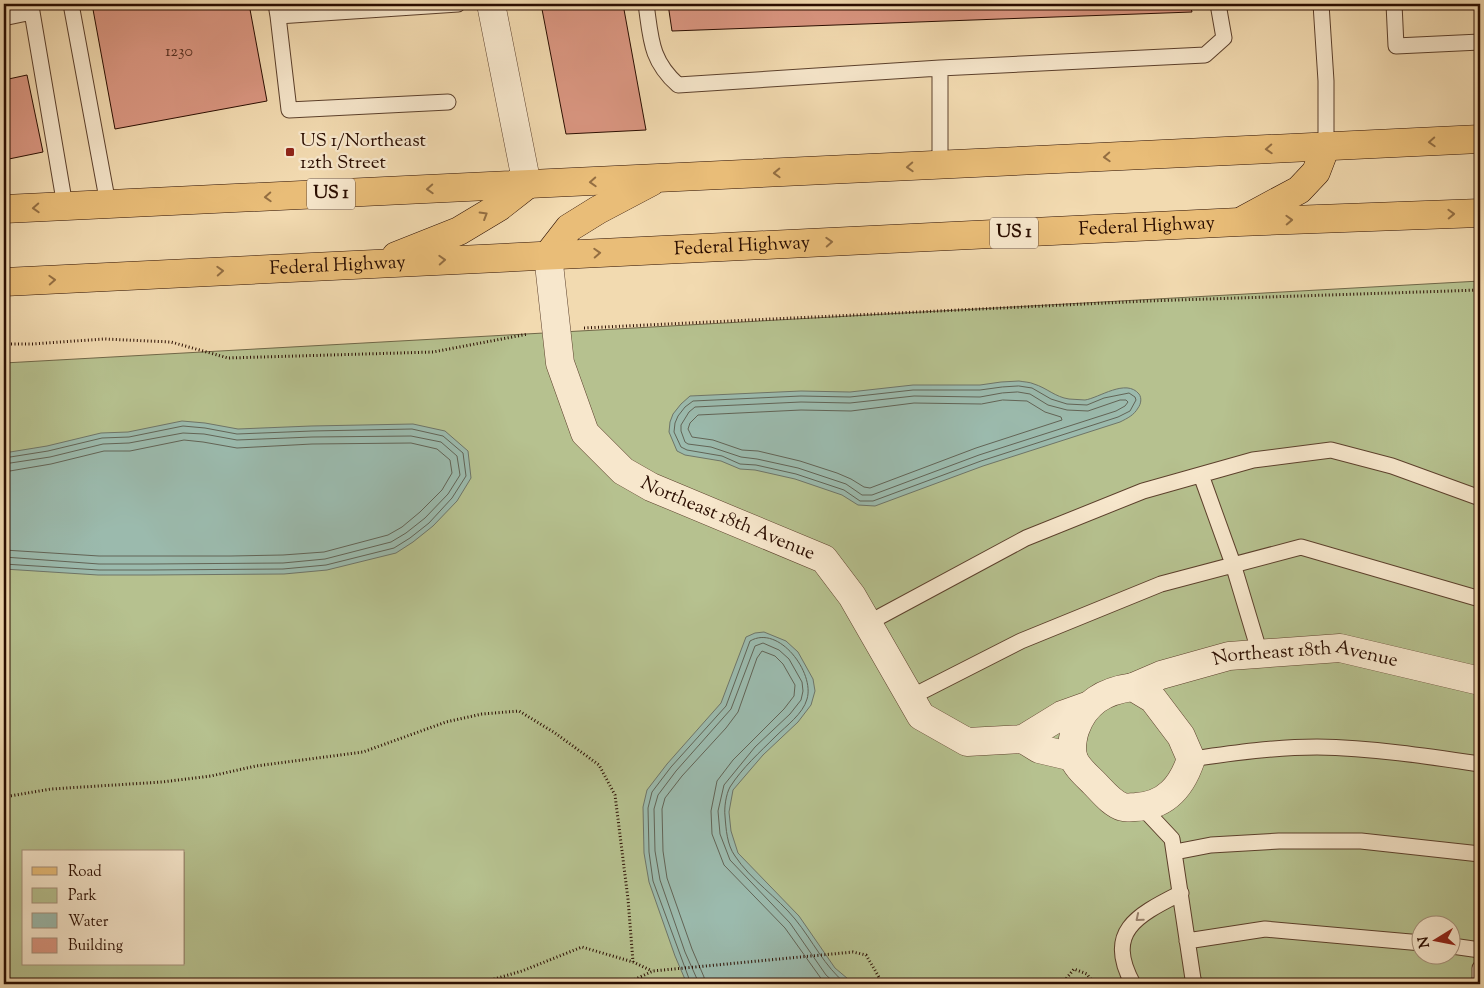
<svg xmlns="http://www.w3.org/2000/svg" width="1484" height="988" viewBox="0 0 1484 988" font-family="'Sorts Mill Goudy',serif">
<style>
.green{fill:#b6c18f;stroke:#706748;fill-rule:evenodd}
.water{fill:#9bbaad;stroke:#6e7568}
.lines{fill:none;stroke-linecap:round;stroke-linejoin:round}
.shore{stroke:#626456;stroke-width:1}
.building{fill:#da9681;stroke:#2a0d00}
.lane-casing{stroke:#5c402c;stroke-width:17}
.street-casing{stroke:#5c402c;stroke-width:29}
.primary-casing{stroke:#2a0d00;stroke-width:29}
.path{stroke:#2a0d00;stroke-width:3;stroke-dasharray:1 2.5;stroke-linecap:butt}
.lane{stroke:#f7e7cc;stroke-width:15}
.street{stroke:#f7e7cc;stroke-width:28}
.primary{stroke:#e9bd78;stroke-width:28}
.oneway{stroke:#936e42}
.oneway2{stroke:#9b8570}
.poi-dot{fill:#8f2418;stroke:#f7e7cc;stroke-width:2}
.labels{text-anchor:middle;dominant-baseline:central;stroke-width:4.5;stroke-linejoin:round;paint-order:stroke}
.number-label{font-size:16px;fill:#562f20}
.shield{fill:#f7e7cc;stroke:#684e3d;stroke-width:1}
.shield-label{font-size:18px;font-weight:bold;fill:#2a0d00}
.poi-label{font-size:19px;fill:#2a0d00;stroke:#f7e7cc;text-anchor:start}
.street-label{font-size:19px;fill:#2a0d00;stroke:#f7e7cc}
</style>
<rect width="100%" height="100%" fill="#f2dab0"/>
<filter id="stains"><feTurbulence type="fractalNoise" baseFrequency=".004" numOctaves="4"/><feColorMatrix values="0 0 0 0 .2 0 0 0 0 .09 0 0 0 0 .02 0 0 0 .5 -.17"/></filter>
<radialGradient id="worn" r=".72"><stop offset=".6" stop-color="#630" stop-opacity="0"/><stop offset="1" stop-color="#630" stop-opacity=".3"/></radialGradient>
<path class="green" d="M 1480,281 L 1480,984 L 4,984 L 4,363 ZM 24,852 L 184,852 L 184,964 L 24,964 ZM 1422,926 L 1452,926 L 1452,956 L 1422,956 Z"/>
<path class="water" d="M 1019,381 C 1024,382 1030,382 1034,384 C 1047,388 1055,397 1069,399 C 1074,399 1080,400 1085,400 C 1099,398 1126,378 1139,394 C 1142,398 1141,404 1138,408 C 1134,415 1128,418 1120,422 L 983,466 L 875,506 L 858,505 L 842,495 L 795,479 L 755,470 L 740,469 L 721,461 L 685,455 L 677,451 L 669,432 L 670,422 L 673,414 L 681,404 L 690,396 L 801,391 L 850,392 L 913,385 L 980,385 L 1001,382 Z
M 182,421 L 205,423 L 238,429 L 311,426 L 413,424 L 445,431 L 468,451 L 471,478 L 457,501 L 433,526 L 413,542 L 396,553 L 327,570 L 284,574 L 149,575 L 98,575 L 4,569 L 4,453 L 47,446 L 101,433 L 128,432 Z
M 764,632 L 786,641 L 798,652 L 813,679 L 815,691 L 811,705 L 798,722 L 763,755 L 733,790 L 729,812 L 731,831 L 738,853 L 799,916 L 835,968 L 854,984 L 687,984 L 675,956 L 649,882 L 644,853 L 643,807 L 647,790 L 667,764 L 721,703 L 746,637 L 755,633 Z"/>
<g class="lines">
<path class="shore" d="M 1019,386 L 1032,388 L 1051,399 L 1067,404 L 1087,405 L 1104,398 L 1129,393 L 1135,397 L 1136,400 L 1130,411 L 1118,417 L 981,461 L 873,501 L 860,501 L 844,490 L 796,474 L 756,465 L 740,464 L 722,456 L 687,450 L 681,447 L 674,432 L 675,423 L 678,416 L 685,407 L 693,401 L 801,396 L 850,397 L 913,390 L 980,390 L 1002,387 Z
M 1018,392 L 1030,394 L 1048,405 L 1067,410 L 1088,411 L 1120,400 L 1126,400 L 1128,402 L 1125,406 L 1116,411 L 979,455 L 872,495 L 862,495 L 846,484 L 798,468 L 757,459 L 741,457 L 711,447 L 688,444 L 685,442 L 681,431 L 681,425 L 689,412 L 695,407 L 801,402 L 850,403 L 914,396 L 980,397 L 1002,393 Z
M 1003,400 L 1027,401 L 1045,412 L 1061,417 L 1062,420 L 976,448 L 870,488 L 864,487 L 851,479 L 837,473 L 800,461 L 758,451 L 742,450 L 713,440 L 692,437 L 688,429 L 690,423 L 698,415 L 801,410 L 851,411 L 914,403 L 981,404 Z
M 4,458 L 48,451 L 102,438 L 129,437 L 183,426 L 205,428 L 237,434 L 312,431 L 412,429 L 443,436 L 463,453 L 466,476 L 452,498 L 429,523 L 410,538 L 394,548 L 326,565 L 283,569 L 149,570 L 99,570 L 4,564
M 4,464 L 50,457 L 103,444 L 129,443 L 183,433 L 204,434 L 237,440 L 312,437 L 411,436 L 441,442 L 457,456 L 460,475 L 448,494 L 425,518 L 406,533 L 391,542 L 325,559 L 283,563 L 149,564 L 99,564 L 4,557
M 4,472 L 51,464 L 104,451 L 130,451 L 184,440 L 203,442 L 237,448 L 312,444 L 411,443 L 437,449 L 450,460 L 452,473 L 442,490 L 420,512 L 402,527 L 388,535 L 324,552 L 283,555 L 231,556 L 99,556 L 4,550
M 691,984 L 653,881 L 649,852 L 648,808 L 652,792 L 671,767 L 726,706 L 750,641 C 779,624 815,673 807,699 C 803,714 786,726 776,736 C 760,752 742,768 730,787 C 726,794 724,808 725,816 C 726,829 727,845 735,856 C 751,880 777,897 795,919 C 813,941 824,966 846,984
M 698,984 L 697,979 L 685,952 L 660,880 L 655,851 L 654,809 L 658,795 L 676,771 L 731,709 L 755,646 L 763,643 L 779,650 L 789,659 L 802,682 L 803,691 L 801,700 L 790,714 L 755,747 L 724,785 L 718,811 L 720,834 L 730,860 L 790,923 L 826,975 L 836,984
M 705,984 L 704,977 L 692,949 L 667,878 L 663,851 L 662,809 L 665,798 L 682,776 L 726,728 L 738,712 L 757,658 L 762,651 L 775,656 L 783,664 L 795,685 L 794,696 L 784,709 L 733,760 L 717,781 L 711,811 L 712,834 L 724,865 L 785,928 L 825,984"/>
</g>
<path class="building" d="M 92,4 L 249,4 L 267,101 L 115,129 Z
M 541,4 L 623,4 L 646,130 L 566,134 Z
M 668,4 L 1190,4 L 1192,12 L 672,31 Z
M 27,75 L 43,152 L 4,160 L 4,80 Z"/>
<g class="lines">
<g class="lane-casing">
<path id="lane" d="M 6,4 L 8,17 L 32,12 L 65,206
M 71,4 L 108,204
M 276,4 L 278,16 L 458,4
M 646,4 C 651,38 650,60 678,85 L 940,68 L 940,165
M 1321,4 L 1326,81 L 1326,146
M 1394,4 L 1396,46 L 1480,42
M 278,16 L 289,110 L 448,102
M 940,68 L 1205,55 L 1224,38 L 1218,4
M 1201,475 L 1233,564 L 1260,654
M 868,623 L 1026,538 L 1143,491 L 1253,460 L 1331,450 L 1392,466 L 1480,498
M 911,697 L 1021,641 L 1161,584 L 1301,547 L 1480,599
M 1191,759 C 1233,753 1274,747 1317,747 C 1372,748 1426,756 1480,764
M 1142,807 L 1172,839 L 1193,979 L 1195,984
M 1175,852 L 1211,845 L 1279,841 L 1361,841 L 1480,854
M 1187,941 L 1265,929 L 1422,943
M 1452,946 L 1480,950
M 1133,984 C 1104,931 1138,915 1181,893
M 1480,984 L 1480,968"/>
</g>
<g class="street-casing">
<g id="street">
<path d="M 491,4 L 527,185"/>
<path id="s1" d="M 548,255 L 560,363 L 585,433 L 623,471 L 651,487 L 824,559 L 852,596 L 921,716 L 967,742 L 1023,739 L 1062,715 L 1090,705"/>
<path d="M 1133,687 L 1153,699 L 1181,736 L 1191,759 C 1182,786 1166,806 1135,807 C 1132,807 1126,808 1123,807 C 1112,804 1102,791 1094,783 C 1087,776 1075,766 1073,756 C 1071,748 1073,737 1075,730 C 1085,702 1104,691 1133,687 Z"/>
<path id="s2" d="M 1133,687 L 1161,675 L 1229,656 L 1340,648 L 1480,681"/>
<path d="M 1023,739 L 1039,749 L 1073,757"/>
</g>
</g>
<g class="primary-casing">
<g id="primary">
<path d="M 4,209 L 1480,139"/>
<path d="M 1245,219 L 1299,190 L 1316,172 L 1326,146"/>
<path d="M 548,255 L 569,228 L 598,210 L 651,182"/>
<path d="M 396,256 L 459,231 L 499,207 L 527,185"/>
<path id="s3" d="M 4,282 L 1239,222 L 1480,213"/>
</g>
</g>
<path class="path" d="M 584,328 L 1147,301 L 1480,290
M 4,344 L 33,344 L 104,339 L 171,342 L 228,358 L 433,352 L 528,334
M 4,797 L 51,789 L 162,782 L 211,776 L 256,766 L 363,752 L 446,722 L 482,714 L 519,711 L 555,733 L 599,765 L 615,795 L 628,899 L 633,962
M 477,984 L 522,971 L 582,947 L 633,962 L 652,971
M 625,984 L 653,971 L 853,952 L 866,955 L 883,984
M 1062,984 L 1074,969 L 1087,974 L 1094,984"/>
<use href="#lane" class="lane"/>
<use href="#street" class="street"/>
<use href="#primary" class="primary"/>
</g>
<defs><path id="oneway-chevron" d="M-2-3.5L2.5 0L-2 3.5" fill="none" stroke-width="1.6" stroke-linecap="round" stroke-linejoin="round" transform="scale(1.25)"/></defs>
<g class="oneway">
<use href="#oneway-chevron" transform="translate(1432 142) rotate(177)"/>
<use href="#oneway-chevron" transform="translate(1269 149) rotate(177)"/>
<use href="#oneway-chevron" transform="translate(1107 157) rotate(177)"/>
<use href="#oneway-chevron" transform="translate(910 167) rotate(177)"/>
<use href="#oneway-chevron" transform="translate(777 173) rotate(178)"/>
<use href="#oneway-chevron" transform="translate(593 182) rotate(177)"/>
<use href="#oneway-chevron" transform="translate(430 189) rotate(177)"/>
<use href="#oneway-chevron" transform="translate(268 197) rotate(177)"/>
<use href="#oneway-chevron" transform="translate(36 208) rotate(177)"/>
<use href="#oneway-chevron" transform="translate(1451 214) rotate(-2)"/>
<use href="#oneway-chevron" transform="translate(484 215) rotate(-31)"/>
<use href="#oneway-chevron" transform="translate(1289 220) rotate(-2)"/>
<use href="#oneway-chevron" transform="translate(829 242) rotate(-3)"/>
<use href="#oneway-chevron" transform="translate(597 253) rotate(-3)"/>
<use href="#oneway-chevron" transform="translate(442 260) rotate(-3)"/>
<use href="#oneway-chevron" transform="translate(220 271) rotate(-3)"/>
<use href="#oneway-chevron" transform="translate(52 280) rotate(-3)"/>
</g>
<use class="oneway2" href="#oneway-chevron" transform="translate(1139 918) rotate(140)"/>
<rect class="poi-dot" x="285" y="147" width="10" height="10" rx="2.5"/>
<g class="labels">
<g class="number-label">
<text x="179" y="52">1230</text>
</g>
<g class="shield">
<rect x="307" y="178.5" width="48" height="31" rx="4"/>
<rect x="990" y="217.5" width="48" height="31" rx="4"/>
</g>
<g class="shield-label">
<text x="331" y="194">US 1</text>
<text x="1014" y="233">US 1</text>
</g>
<g class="poi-label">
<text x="300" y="141">US 1/Northeast<tspan x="300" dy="22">12th Street</tspan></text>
</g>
<g class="street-label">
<text stroke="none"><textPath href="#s3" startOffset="1144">Federal Highway</textPath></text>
<text stroke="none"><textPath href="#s3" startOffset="739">Federal Highway</textPath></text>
<text stroke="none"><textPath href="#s3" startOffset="334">Federal Highway</textPath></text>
<text stroke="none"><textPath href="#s1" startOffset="352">Northeast 18th Avenue</textPath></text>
<text stroke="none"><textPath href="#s2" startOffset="178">Northeast 18th Avenue</textPath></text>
</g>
</g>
<rect width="1484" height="988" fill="none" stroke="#f2dab0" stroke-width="20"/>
<rect x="5" y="5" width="1474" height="978" fill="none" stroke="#2a0d00" stroke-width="2.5"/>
<rect x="10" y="10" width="1464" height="968" fill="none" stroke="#2a0d00"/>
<rect x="22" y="850" width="162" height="115" fill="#f7e7cc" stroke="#a5907a"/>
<rect x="32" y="867" width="25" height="8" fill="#e9bd78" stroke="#a5907a"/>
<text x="68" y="876" font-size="15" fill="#2a0d00">Road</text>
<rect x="32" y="888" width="25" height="15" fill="#b6c18f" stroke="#a5907a"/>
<text x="68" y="900" font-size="15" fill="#2a0d00">Park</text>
<rect x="32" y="913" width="25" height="15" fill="#9bbaad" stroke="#a5907a"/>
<text x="68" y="926" font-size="15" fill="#2a0d00">Water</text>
<rect x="32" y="938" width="25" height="15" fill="#da9681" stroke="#a5907a"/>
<text x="68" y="950" font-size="15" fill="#2a0d00">Building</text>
<g transform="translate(1436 940) rotate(260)"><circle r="24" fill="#f7e7cc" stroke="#a5907a"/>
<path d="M0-4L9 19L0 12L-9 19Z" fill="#8f2418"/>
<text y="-8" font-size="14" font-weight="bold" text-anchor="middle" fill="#2a0d00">N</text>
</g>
<rect width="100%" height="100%" filter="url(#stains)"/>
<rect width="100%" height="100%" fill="url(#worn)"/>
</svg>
